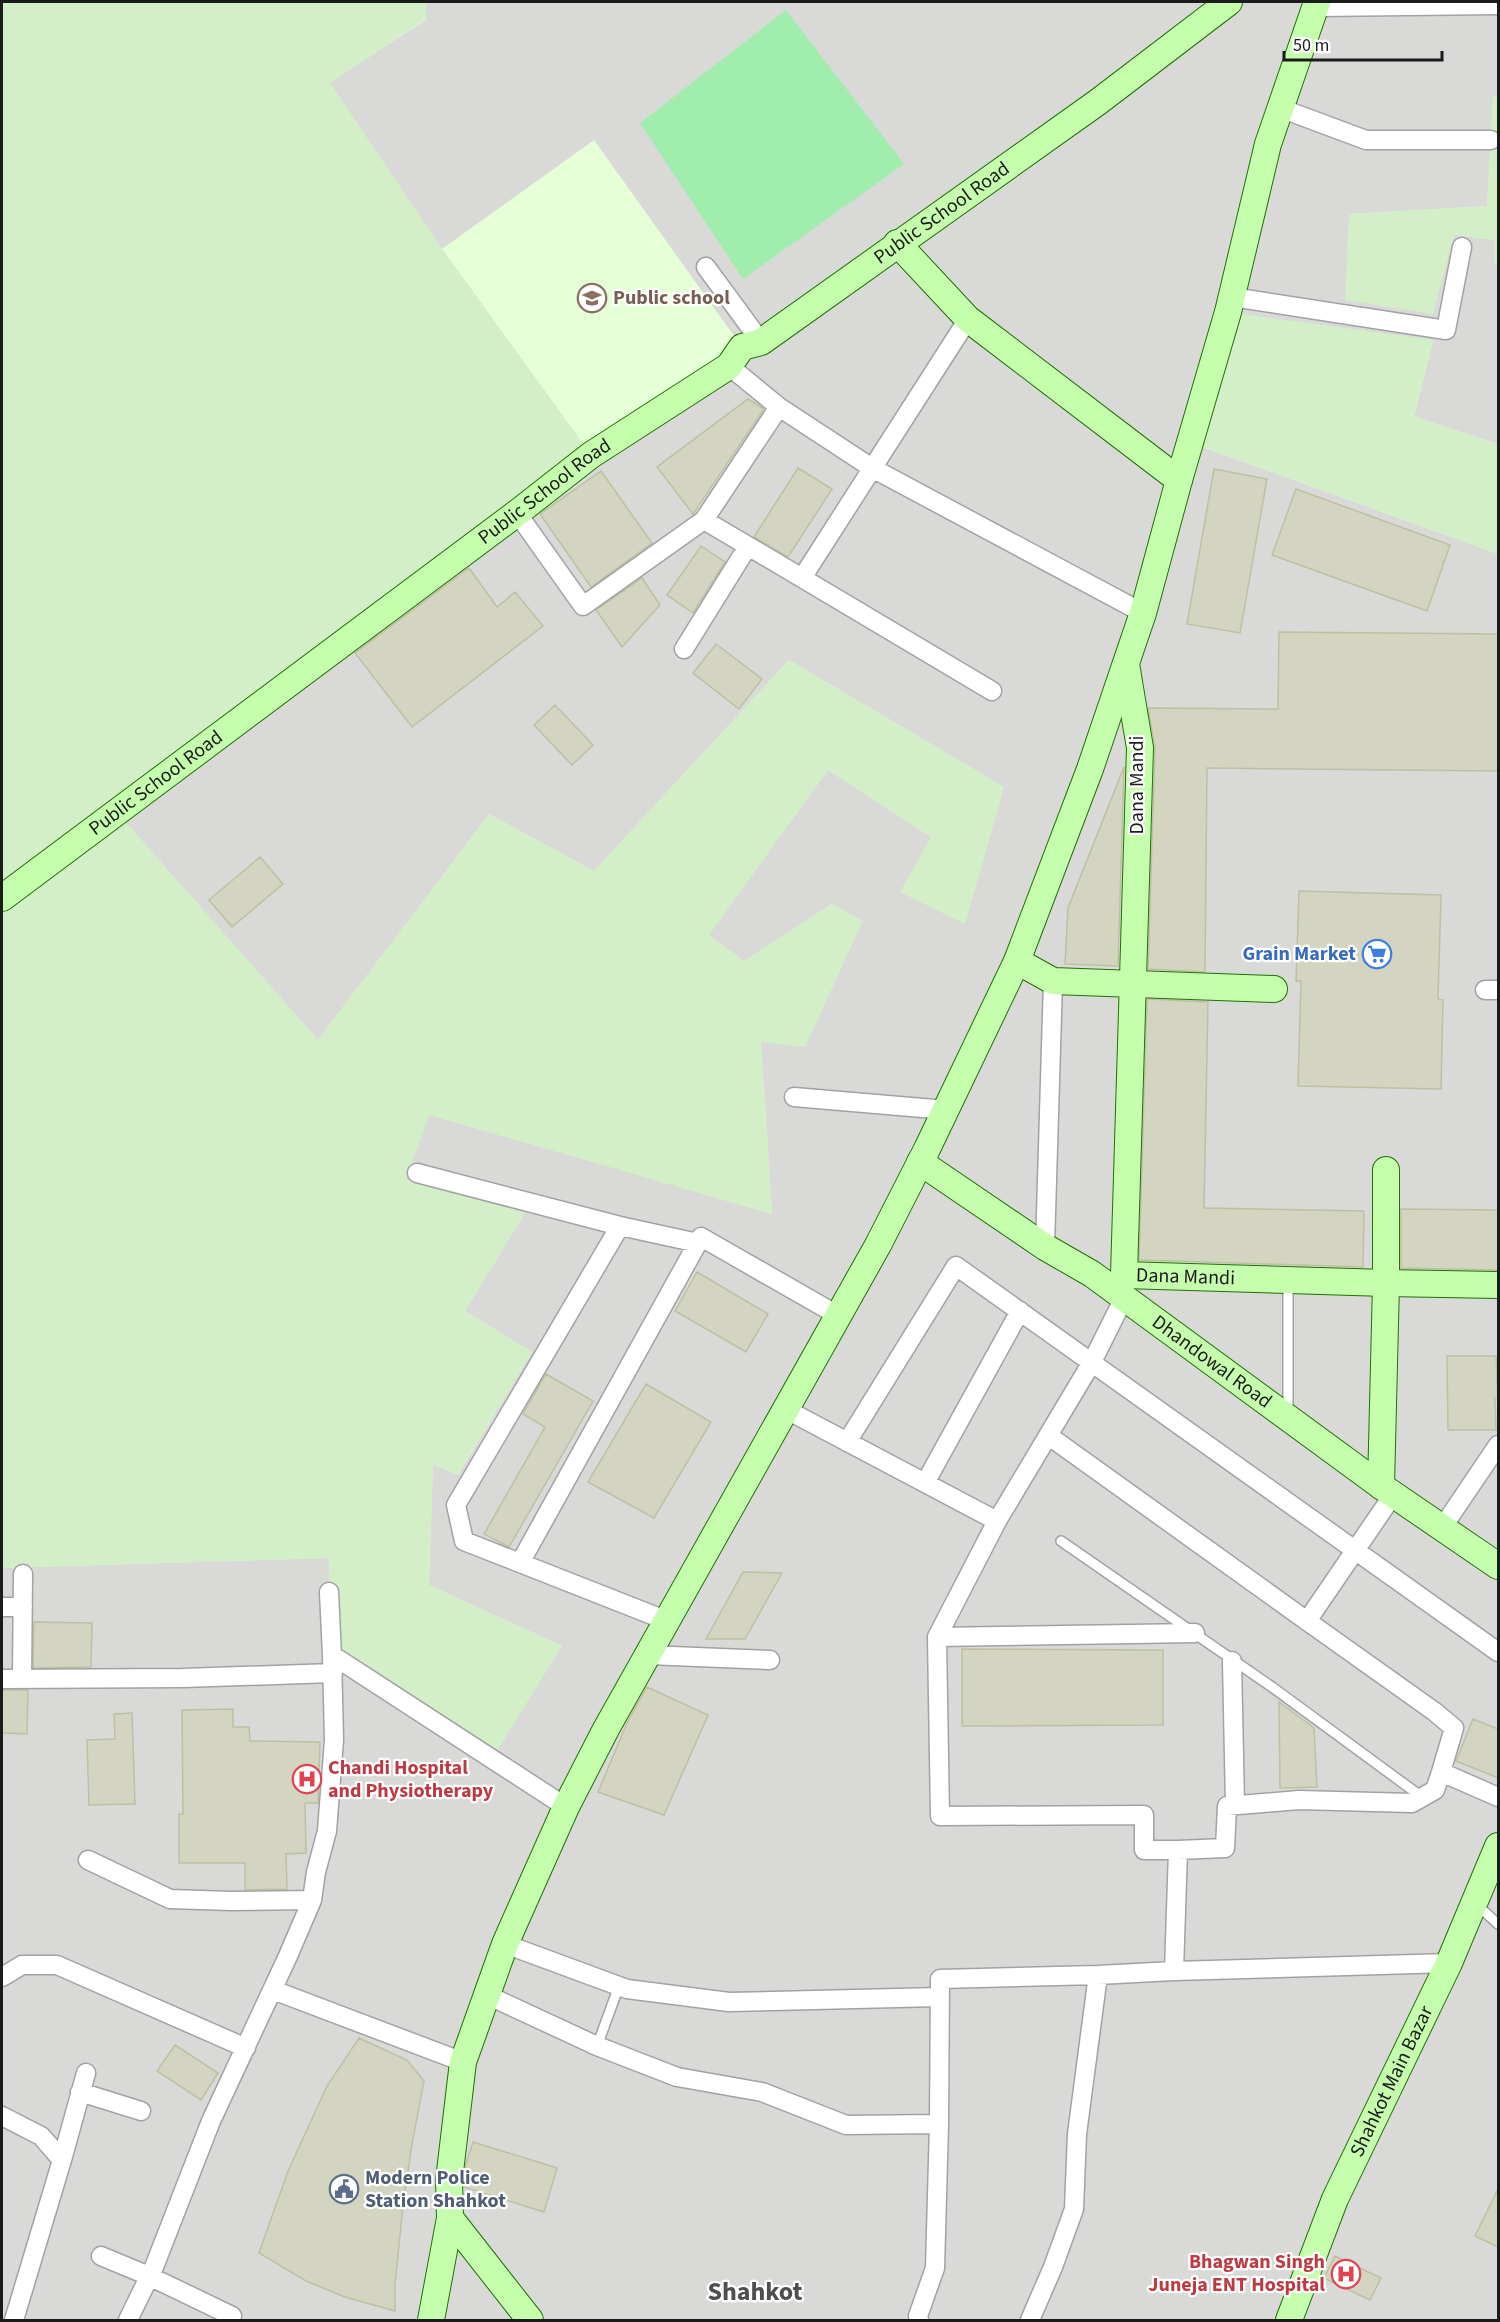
<svg xmlns="http://www.w3.org/2000/svg" width="1500" height="2322" viewBox="0 0 1500 2322" font-family="'Source Sans 3',sans-serif">
<style>
.residential{fill:#d9d9d8}
.education{fill:#e5ffd7}
.farmland{fill:#d3efc8}
.grass{fill:#a0edad}
.building{fill:#d3d5c0;stroke:#bec0a1;stroke-width:1.5}
.lines{fill:none;stroke-linecap:round;stroke-linejoin:round}
.lane-casing{stroke:#a2a2a2;stroke-width:12}
.street-casing{stroke:#a2a2a2;stroke-width:21}
.secondary-casing{stroke:#1c7400;stroke-width:28}
.lane{stroke:#fff;stroke-width:9}
.street{stroke:#fff;stroke-width:18}
.secondary{stroke:#c5fead;stroke-width:26}
.labels{text-anchor:middle;dominant-baseline:central;stroke-width:4.5;stroke-linejoin:round;paint-order:stroke}
.street-label{font-size:20px;fill:#1b1b1b;stroke:#fff}
.education-label{font-size:20px;font-weight:bold;fill:#785e54;stroke:#fff;text-anchor:start}
.shop-label{font-size:20px;font-weight:bold;fill:#366cbe;stroke:#fff;text-anchor:end}
.health-label{font-size:20px;font-weight:bold;fill:#be3a42;stroke:#fff;text-anchor:start}
.service-label{font-size:20px;font-weight:bold;fill:#4e5e75;stroke:#fff;text-anchor:start}
.district-label{font-size:26px;font-weight:bold;fill:#4e4e4e;stroke:#fff}
</style>
<rect width="100%" height="100%" fill="#e9eee0"/>
<path class="residential" d="M 426,2 L 1498,2 L 1498,96 L 1493,96 L 1487,206 L 1349,214 L 1454,235 L 1494,240 L 1495,264 L 1498,265 L 1498,444 L 1414,417 L 1433,341 L 1191,443 L 1498,554 L 1498,2320 L 2,2320 L 2,1568 L 329,1558 L 332,1647 L 562,1646 L 429,1585 L 433,1464 L 458,1475 L 532,1352 L 465,1311 L 525,1213 L 405,1179 L 429,1114 L 772,1213 L 761,1042 L 832,904 L 744,961 L 708,935 L 828,770 L 931,837 L 1004,787 L 789,660 L 594,871 L 489,814 L 318,1040 L 116,812 L 442,249 L 329,83 L 426,20 Z"/>
<path class="education" d="M 594,140 L 742,347 L 591,455 L 442,249 Z"/>
<path class="farmland" d="M 2,2 L 426,2 L 426,19 L 330,83 L 442,249 L 591,455 L 117,812 L 318,1040 L 489,814 L 594,871 L 789,660 L 1004,787 L 965,924 L 900,892 L 931,837 L 828,770 L 709,935 L 744,961 L 832,904 L 863,921 L 805,1047 L 761,1042 L 772,1214 L 429,1115 L 406,1180 L 525,1213 L 465,1311 L 532,1352 L 457,1475 L 433,1464 L 429,1585 L 562,1646 L 492,1759 L 332,1647 L 329,1558 L 2,1568 Z
M 1493,96 L 1498,96 L 1498,265 L 1495,264 L 1494,240 L 1454,235 L 1433,314 L 1345,300 L 1349,214 L 1487,206 Z
M 1228,312 L 1433,340 L 1414,416 L 1498,444 L 1498,554 L 1191,443 Z"/>
<path class="grass" d="M 786,10 L 904,164 L 743,279 L 640,123 Z"/>
<path class="building" d="M 748,399 L 764,409 L 693,514 L 657,467 Z
M 798,468 L 832,489 L 788,557 L 754,537 Z
M 1214,469 L 1267,479 L 1240,633 L 1187,624 Z
M 601,471 L 652,543 L 591,587 L 540,514 Z
M 1296,489 L 1450,545 L 1427,611 L 1272,555 Z
M 701,546 L 725,562 L 693,613 L 667,595 Z
M 469,568 L 497,607 L 515,592 L 543,626 L 412,727 L 355,653 Z
M 642,578 L 660,605 L 622,647 L 596,610 Z
M 1279,632 L 1498,634 L 1498,771 L 1207,768 L 1205,972 L 1148,969 L 1155,748 L 1148,708 L 1278,709 Z
M 716,644 L 762,679 L 739,709 L 693,673 Z
M 555,705 L 593,745 L 572,765 L 534,725 Z
M 1124,767 L 1118,966 L 1065,964 L 1068,908 Z
M 260,857 L 283,884 L 232,927 L 209,900 Z
M 1299,891 L 1441,895 L 1438,999 L 1443,1000 L 1441,1089 L 1298,1086 L 1301,981 L 1296,981 Z
M 1147,999 L 1208,1002 L 1204,1208 L 1364,1211 L 1363,1267 L 1139,1260 Z
M 1401,1209 L 1498,1210 L 1498,1270 L 1401,1268 Z
M 697,1272 L 768,1314 L 746,1352 L 675,1311 Z
M 1447,1356 L 1496,1356 L 1498,1398 L 1495,1398 L 1496,1430 L 1448,1430 Z
M 546,1374 L 593,1401 L 509,1547 L 484,1534 L 545,1427 L 523,1414 Z
M 646,1384 L 711,1422 L 654,1518 L 588,1482 Z
M 743,1572 L 782,1573 L 745,1639 L 706,1639 Z
M 34,1622 L 92,1623 L 91,1667 L 33,1668 Z
M 962,1649 L 1163,1650 L 1163,1725 L 962,1726 Z
M 647,1687 L 708,1715 L 664,1815 L 598,1792 L 627,1723 Z
M 2,1690 L 28,1690 L 27,1734 L 2,1733 Z
M 1279,1702 L 1314,1728 L 1317,1787 L 1280,1788 Z
M 233,1709 L 233,1727 L 249,1727 L 250,1741 L 320,1742 L 318,1803 L 305,1803 L 306,1853 L 286,1854 L 287,1889 L 245,1890 L 245,1863 L 179,1863 L 179,1814 L 183,1814 L 182,1710 Z
M 132,1713 L 135,1804 L 89,1805 L 87,1740 L 115,1739 L 114,1714 Z
M 1473,1719 L 1498,1729 L 1498,1778 L 1456,1761 Z
M 359,2038 L 407,2060 L 424,2081 L 412,2144 L 403,2206 L 395,2284 L 395,2311 L 345,2297 L 306,2281 L 259,2253 L 288,2171 L 327,2086 Z
M 175,2045 L 218,2073 L 201,2100 L 157,2071 Z
M 473,2142 L 557,2168 L 544,2212 L 464,2187 L 466,2164 Z
M 1498,2189 L 1498,2247 L 1475,2236 Z
M 1335,2256 L 1381,2278 L 1370,2300 L 1324,2278 Z"/>
<g class="lines">
<g class="lane-casing">
<path id="lane" d="M 1288,1282 L 1288,1412
M 1061,1541 L 1272,1687 L 1422,1797
M 1476,1904 L 1498,1924
M 597,2046 L 619,1986"/>
</g>
<g class="street-casing">
<path id="street" d="M 1316,7 L 1498,5
M 1280,108 L 1366,140 L 1491,140
M 706,267 L 761,342
M 1232,297 L 1446,330 L 1462,247
M 729,366 L 779,407 L 872,468 L 1143,613
M 779,407 L 704,520 L 802,578 L 968,319
M 517,513 L 583,606 L 704,520
M 802,578 L 992,691
M 684,649 L 748,546
M 1485,990 L 1498,990
M 794,1097 L 946,1110
M 417,1173 L 620,1226 L 698,1243
M 620,1226 L 456,1505 L 464,1541 L 665,1620
M 1045,1247 L 1053,981
M 1124,1298 L 1092,1362 L 997,1521 L 937,1637 L 940,1816 L 1144,1815 L 1144,1850 L 1178,1850 L 1174,1971 L 1449,1963
M 787,1410 L 997,1521
M 1049,1436 L 1307,1621
M 847,1442 L 956,1266 L 1498,1652
M 925,1483 L 1020,1311
M 1393,1495 L 1307,1621 L 1435,1712 L 1454,1728 L 1441,1772 L 1498,1797
M 1442,1528 L 1498,1445
M 520,1563 L 701,1237 L 839,1316
M 329,1592 L 332,1655
M 2,1607 L 23,1607
M 937,1637 L 1195,1633
M 648,1655 L 770,1660
M 1232,1661 L 1235,1805
M 2,1679 L 183,1678 L 333,1673
M 22,1679 L 23,1574
M 1178,1850 L 1225,1848 L 1227,1806 L 1299,1800 L 1412,1803 L 1435,1790 L 1441,1772
M 88,1860 L 170,1899 L 231,1901 L 312,1900
M 505,1944 L 627,1989 L 729,2002 L 939,1997
M 2,1977 L 22,1965 L 57,1965 L 246,2048
M 273,1990 L 463,2062
M 487,1995 L 597,2046 L 677,2077 L 762,2092 L 846,2125 L 939,2124
M 80,2092 L 141,2111
M 2,2116 L 41,2136 L 62,2160 L 14,2320
M 62,2160 L 86,2073
M 101,2256 L 149,2276 L 232,2316
M 128,2320 L 154,2267 L 211,2121 L 288,1956 L 312,1900 L 316,1872 L 327,1831 L 334,1740 L 332,1655 L 566,1807
M 919,2320 L 918,2316 L 935,2268 L 939,2124 L 940,1979 L 1098,1975 L 1174,1971
M 1030,2320 L 1053,2267 L 1074,2209 L 1077,2134 L 1098,1975"/>
</g>
<g class="secondary-casing">
<g id="secondary">
<path d="M 897,243 L 968,319 L 1179,480"/>
<path id="s1" d="M 1126,664 L 1140,748 L 1124,1275 L 1386,1283 L 1386,1170"/>
<path id="s2" d="M 2,898 L 517,513 L 591,455 L 729,366 L 742,347 L 761,342 L 1098,102 L 1229,2"/>
<path d="M 1017,961 L 1053,981 L 1274,989"/>
<path id="s3" d="M 920,1162 L 1045,1247 L 1092,1274 L 1381,1486 L 1498,1566"/>
<path d="M 1381,1486 L 1386,1283 L 1498,1285"/>
<path d="M 450,2218 L 530,2320"/>
<path d="M 431,2320 L 450,2218 L 449,2180 L 463,2062 L 505,1944 L 566,1807 L 606,1729 L 878,1245 L 927,1149 L 1017,961 L 1090,769 L 1143,613 L 1179,480 L 1228,312 L 1268,144 L 1317,2"/>
<path id="s4" d="M 1289,2320 L 1335,2199 L 1449,1963 L 1498,1846"/>
</g>
</g>
<use href="#lane" class="lane"/>
<use href="#street" class="street"/>
<use href="#secondary" class="secondary"/>
</g>
<defs>
<g id="school-ring" transform="scale(1.5)"><circle r="9.5" fill="#fff" stroke="#8d6e63" stroke-width="1.5"/><path d="M0-5L7-2L0 1L-7-2ZM-4 1L0 2.5L4 1V4Q0 6-4 4Z" fill="#8d6e63"/></g>
<g id="supermarket-ring" transform="scale(1.5)"><circle r="9.5" fill="#fff" stroke="#3f7fe0" stroke-width="1.5"/><path d="M-6-5.5h2.5l.6 2H6L4.5 2H-2.5L-4.4-4H-6ZM-1.5 3.2a1.3 1.3 0 1 0 .1 0ZM3 3.2a1.3 1.3 0 1 0 .1 0Z" fill="#3f7fe0"/></g>
<g id="hospital-ring" transform="scale(1.5)"><circle r="9.5" fill="#fff" stroke="#e0444e" stroke-width="1.5"/><path d="M-5-5h3v3.5h4V-5h3V5h-3V1.5h-4V5h-3Z" fill="#e0444e"/></g>
<g id="civic-ring" transform="scale(1.5)"><circle r="9.5" fill="#fff" stroke="#5c6f8a" stroke-width="1.5"/><path d="M-.6-6.5H3V-4.5H.6V-3L4-1V1h2V6H-6V1h2V-1L-.6-3ZM-1.2 2.5V6h2.4V2.5Z" fill="#5c6f8a"/></g>
</defs>
<g fill-rule="evenodd">
<use href="#school-ring" x="592" y="298"/>
<use href="#supermarket-ring" x="1377" y="954"/>
<use href="#hospital-ring" x="307" y="1779"/>
<use href="#civic-ring" x="344" y="2189"/>
<use href="#hospital-ring" x="1346" y="2274"/>
</g>
<g class="labels">
<g class="street-label">
<text stroke="none"><textPath href="#s2" startOffset="1166">Public School Road</textPath></text>
<text stroke="none"><textPath href="#s2" startOffset="678">Public School Road</textPath></text>
<text stroke="none"><textPath href="#s2" startOffset="192">Public School Road</textPath></text>
<text transform="translate(1137 785) rotate(-90)">Dana Mandi</text>
<text stroke="none"><textPath href="#s1" startOffset="674">Dana Mandi</textPath></text>
<text stroke="none"><textPath href="#s3" startOffset="354">Dhandowal Road</textPath></text>
<text stroke="none"><textPath href="#s4" startOffset="260">Shahkot Main Bazar</textPath></text>
</g>
<g class="education-label">
<text x="613" y="298">Public school</text>
</g>
<g class="shop-label">
<text x="1356" y="954">Grain Market</text>
</g>
<g class="health-label">
<text x="328" y="1768">Chandi Hospital<tspan x="328" dy="23">and Physiotherapy</tspan></text>
<text x="1325" y="2262" text-anchor="end">Bhagwan Singh<tspan x="1325" dy="23">Juneja ENT Hospital</tspan></text>
</g>
<g class="service-label">
<text x="365" y="2178">Modern Police<tspan x="365" dy="23">Station Shahkot</tspan></text>
</g>
<g class="district-label">
<text x="755" y="2291">Shahkot</text>
</g>
</g>
<rect width="1500" height="2322" fill="none" stroke="#1b1b1b" stroke-width="6"/>
<path d="M1284 51v9h158v-9" fill="none" stroke="#1b1b1b" stroke-width="3"/>
<text x="1293" y="51" font-size="18" fill="#1b1b1b" stroke="#ffffff" stroke-width="4.5" paint-order="stroke">50 m</text>
</svg>
